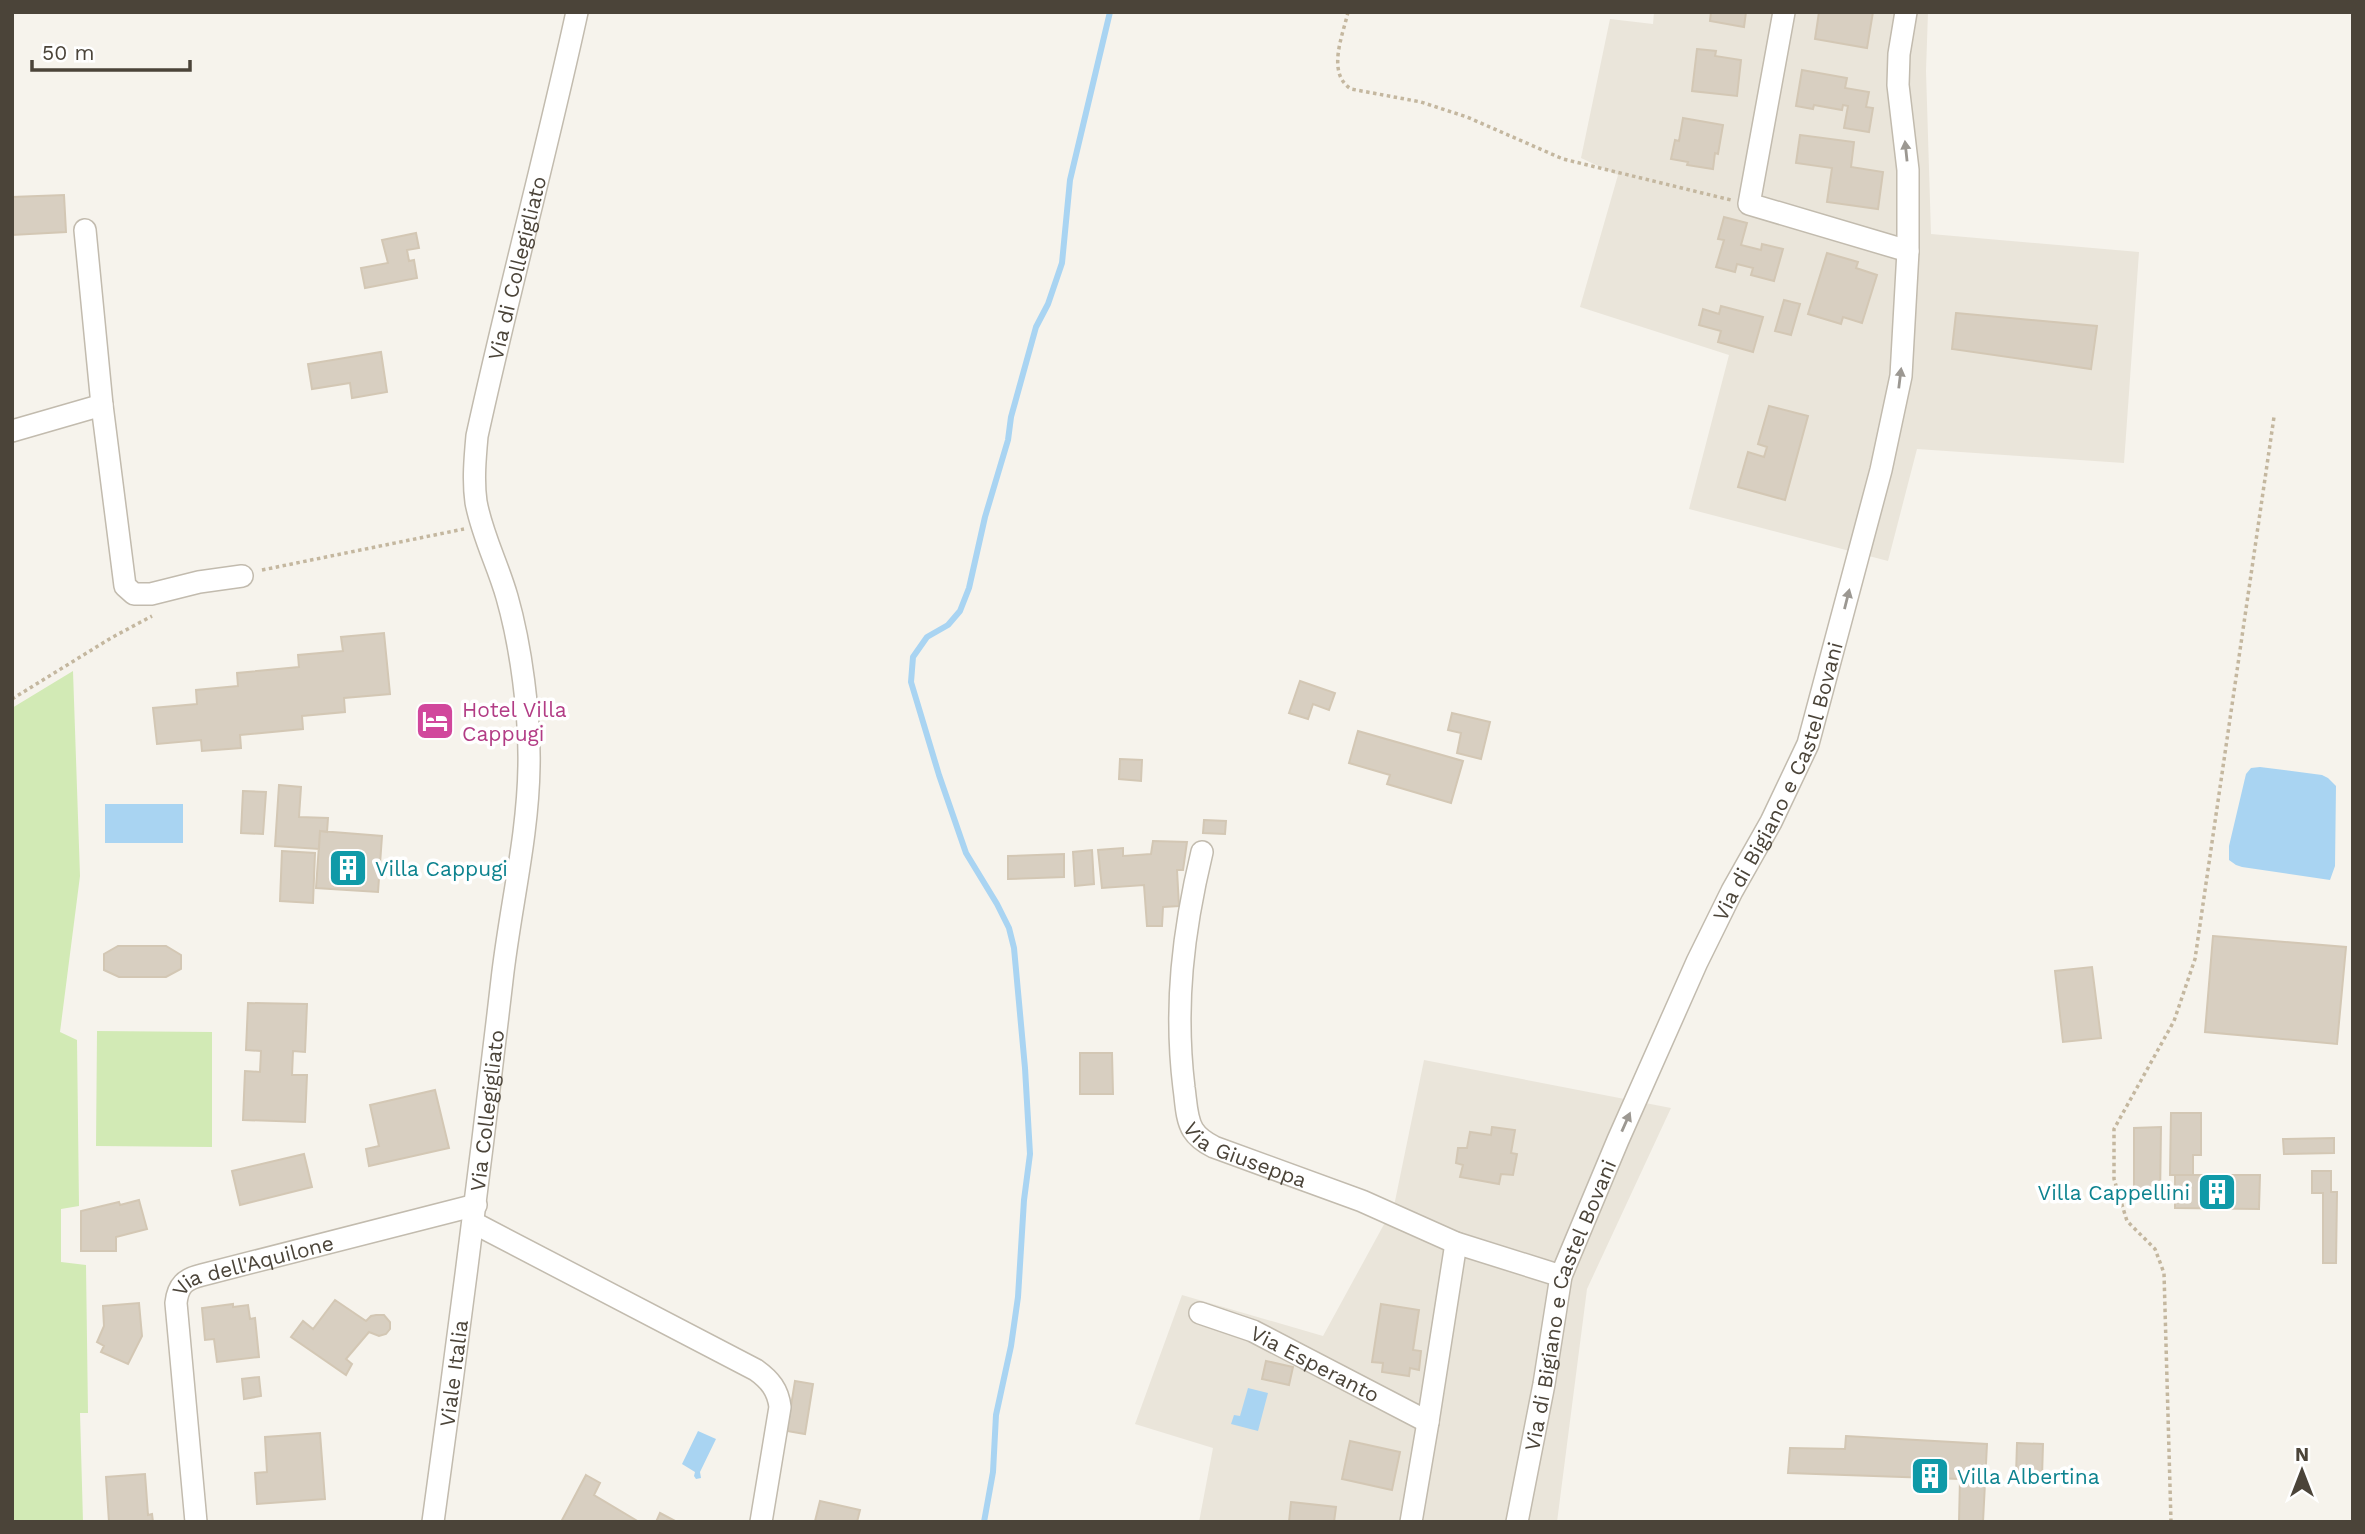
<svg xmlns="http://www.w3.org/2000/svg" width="2365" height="1534" viewBox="0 0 2365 1534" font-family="'Work Sans',sans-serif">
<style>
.residential{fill:#eae5da}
.green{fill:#d2eab5}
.water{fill:#a9d4f2}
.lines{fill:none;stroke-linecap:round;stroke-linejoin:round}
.stream{stroke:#a9d4f2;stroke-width:6}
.building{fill:#d8cfc1;stroke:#d3c7b4;stroke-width:2}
.minor-casing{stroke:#c2bbae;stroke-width:24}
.path{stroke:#c4b79f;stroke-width:3.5;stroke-dasharray:3.5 3.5;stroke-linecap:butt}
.minor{stroke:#fff;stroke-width:21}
.oneway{fill:#9c9892}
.labels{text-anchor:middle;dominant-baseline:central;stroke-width:7;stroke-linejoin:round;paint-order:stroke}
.street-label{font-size:21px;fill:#4b4439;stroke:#fff}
.hotel-label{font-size:21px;fill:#b23c85;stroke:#fff;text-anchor:start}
.culture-label{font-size:21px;fill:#0d838f;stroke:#fff;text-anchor:start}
</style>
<rect width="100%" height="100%" fill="#f6f3ec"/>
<path class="residential" d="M 1654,12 L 1928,12 L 1926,71 L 1931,234 L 2139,252 L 2124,463 L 1917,449 L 1888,561 L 1689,509 L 1729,355 L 1580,307 L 1618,175 L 1581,158 L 1610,19 L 1653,24 Z
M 1424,1060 L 1671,1108 L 1587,1289 L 1557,1522 L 1199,1522 L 1213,1448 L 1135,1424 L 1182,1295 L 1323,1336 L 1394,1206 Z"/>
<path class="green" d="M 73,671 L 80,876 L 60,1032 L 77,1040 L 79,1206 L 61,1209 L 61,1262 L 86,1265 L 88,1413 L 80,1413 L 83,1522 L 12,1522 L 12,708 Z
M 97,1031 L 212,1032 L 212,1147 L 96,1146 Z"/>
<path class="water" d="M 2260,767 L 2322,775 L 2328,778 L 2336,786 L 2335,866 L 2330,880 L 2242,867 L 2236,865 L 2229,860 L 2229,846 L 2246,774 L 2251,768 Z
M 105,804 L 183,804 L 183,843 L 105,843 Z
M 1248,1388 L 1268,1393 L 1258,1431 L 1231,1424 L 1234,1415 L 1240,1416 Z
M 698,1431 L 716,1439 L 700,1472 L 701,1478 L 696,1479 L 694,1476 L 695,1472 L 682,1464 Z"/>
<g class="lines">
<path class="stream" d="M 984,1522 L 993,1472 L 996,1415 L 1011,1346 L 1018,1297 L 1024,1200 L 1030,1154 L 1025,1068 L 1014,948 L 1009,928 L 997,904 L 966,853 L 939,775 L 911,682 L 913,657 L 927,637 L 948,625 L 960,611 L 969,588 L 985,517 L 1008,440 L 1011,417 L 1036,327 L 1048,304 L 1062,263 L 1070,180 L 1110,12"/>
</g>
<path class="building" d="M 1711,12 L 1746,12 L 1744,27 L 1710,21 Z
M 1819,12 L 1873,12 L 1867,48 L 1815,39 Z
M 1697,49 L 1716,51 L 1715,56 L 1741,60 L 1737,96 L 1692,91 Z
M 1802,70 L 1847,78 L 1845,88 L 1869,92 L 1866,107 L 1873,108 L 1869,132 L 1844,128 L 1848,106 L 1843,105 L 1842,110 L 1814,105 L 1813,109 L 1796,106 Z
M 1683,118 L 1723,125 L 1718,154 L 1715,153 L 1713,169 L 1687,165 L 1688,162 L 1671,159 L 1675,140 L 1679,141 Z
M 1800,135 L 1854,142 L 1851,167 L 1883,172 L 1878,209 L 1827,202 L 1832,168 L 1796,163 Z
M 64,195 L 66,232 L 12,235 L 12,197 Z
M 1724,217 L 1747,223 L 1741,245 L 1761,250 L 1762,244 L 1783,249 L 1774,281 L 1751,275 L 1753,268 L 1737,264 L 1735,272 L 1716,267 L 1724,240 L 1718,239 Z
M 416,233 L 419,248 L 407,250 L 409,261 L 414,260 L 417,278 L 365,288 L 361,268 L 388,263 L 382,240 Z
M 1827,253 L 1858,262 L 1856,268 L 1877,275 L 1862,323 L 1843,317 L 1841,324 L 1808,314 Z
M 1784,300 L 1800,304 L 1791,335 L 1775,331 Z
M 1721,306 L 1763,317 L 1753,352 L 1718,342 L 1721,331 L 1699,325 L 1703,309 L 1719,314 Z
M 1956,313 L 2097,326 L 2091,369 L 1952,349 Z
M 381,352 L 387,392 L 352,398 L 350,383 L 312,389 L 308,364 Z
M 1769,406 L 1808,416 L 1785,500 L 1738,487 L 1748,452 L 1764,457 L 1767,447 L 1758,444 Z
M 384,633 L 390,694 L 344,698 L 345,712 L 302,716 L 303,729 L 240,735 L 241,748 L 202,751 L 201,740 L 157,744 L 153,708 L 197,704 L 196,690 L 238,686 L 237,673 L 299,667 L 298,655 L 343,651 L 341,637 Z
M 1300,681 L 1335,693 L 1329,710 L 1313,704 L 1308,719 L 1289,713 Z
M 1452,713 L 1490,722 L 1481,759 L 1457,753 L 1461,733 L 1448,730 Z
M 1358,731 L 1463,761 L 1451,803 L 1387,784 L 1390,775 L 1349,763 Z
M 1120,759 L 1142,760 L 1141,781 L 1119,779 Z
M 279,785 L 301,787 L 299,817 L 328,818 L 327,832 L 320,831 L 319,849 L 275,846 Z
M 243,791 L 266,792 L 263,834 L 241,833 Z
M 1204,820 L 1226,821 L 1225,834 L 1203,833 Z
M 320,831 L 382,836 L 378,892 L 316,888 Z
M 1153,841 L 1187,842 L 1183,870 L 1177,870 L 1179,906 L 1163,907 L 1162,926 L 1147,926 L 1144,885 L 1102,888 L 1098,850 L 1123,848 L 1123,856 L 1151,854 Z
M 1092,850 L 1094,884 L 1075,886 L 1073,852 Z
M 282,851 L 315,853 L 313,903 L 280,901 Z
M 1064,854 L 1064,877 L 1008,879 L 1008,856 Z
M 2213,936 L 2346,947 L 2337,1044 L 2205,1032 Z
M 118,946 L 166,946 L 181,955 L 181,969 L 166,977 L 119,977 L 104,970 L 104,954 Z
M 2092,967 L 2101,1038 L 2063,1042 L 2055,971 Z
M 248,1003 L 307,1004 L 305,1052 L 293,1051 L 292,1075 L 307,1075 L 305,1122 L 243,1120 L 245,1071 L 260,1072 L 261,1051 L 246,1050 Z
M 1080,1053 L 1112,1053 L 1113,1094 L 1080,1094 Z
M 435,1090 L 449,1148 L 369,1166 L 366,1149 L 379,1146 L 370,1105 Z
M 2171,1113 L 2201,1113 L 2201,1155 L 2193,1155 L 2193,1175 L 2170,1175 Z
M 1492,1127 L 1515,1130 L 1511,1153 L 1517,1154 L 1513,1175 L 1501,1174 L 1499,1184 L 1460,1177 L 1463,1165 L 1456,1163 L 1458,1148 L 1467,1148 L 1470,1132 L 1491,1135 Z
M 2161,1127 L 2160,1200 L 2134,1199 L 2134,1128 Z
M 2334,1138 L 2334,1153 L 2284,1154 L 2283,1139 Z
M 304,1154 L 312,1187 L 240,1205 L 232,1171 Z
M 2312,1171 L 2331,1171 L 2331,1192 L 2337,1192 L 2336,1263 L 2323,1263 L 2323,1193 L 2312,1193 Z
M 2175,1175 L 2260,1175 L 2259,1209 L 2175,1208 Z
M 139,1200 L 147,1229 L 116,1237 L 116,1251 L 81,1251 L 81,1211 L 119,1202 L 120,1205 Z
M 335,1300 L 366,1321 L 371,1316 L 376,1315 L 384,1315 L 390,1322 L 390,1329 L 386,1334 L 379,1336 L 369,1332 L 346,1359 L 352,1364 L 346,1375 L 291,1337 L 303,1321 L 313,1329 Z
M 139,1303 L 142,1336 L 128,1364 L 101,1352 L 104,1346 L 97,1342 L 104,1326 L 103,1306 Z
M 233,1304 L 233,1307 L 248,1305 L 250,1319 L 255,1318 L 259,1357 L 217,1362 L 214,1339 L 205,1340 L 202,1308 Z
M 1381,1304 L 1419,1310 L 1413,1350 L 1421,1351 L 1419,1370 L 1410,1368 L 1409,1376 L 1382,1372 L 1383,1363 L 1372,1362 Z
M 1266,1361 L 1293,1367 L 1289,1385 L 1262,1379 Z
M 259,1377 L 261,1396 L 244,1399 L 242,1379 Z
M 795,1381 L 813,1384 L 805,1434 L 787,1431 Z
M 320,1433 L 325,1499 L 257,1504 L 255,1473 L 267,1472 L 265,1437 Z
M 1846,1436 L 1987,1444 L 1983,1522 L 1959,1522 L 1960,1479 L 1788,1473 L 1790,1448 L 1845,1449 Z
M 1350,1441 L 1400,1452 L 1392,1490 L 1342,1479 Z
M 2017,1443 L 2043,1444 L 2042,1477 L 2016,1476 Z
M 145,1474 L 148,1515 L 152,1514 L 153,1522 L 109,1522 L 106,1477 Z
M 586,1475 L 600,1483 L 594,1495 L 639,1522 L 561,1522 Z
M 820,1501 L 860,1510 L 857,1522 L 815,1521 Z
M 1291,1502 L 1336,1507 L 1334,1522 L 1289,1522 Z
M 660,1513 L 677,1522 L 656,1522 Z"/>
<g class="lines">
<g class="minor-casing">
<g id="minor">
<path d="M 1784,12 L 1749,204 L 1908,251"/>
<path d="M 85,230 L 102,405 L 125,586 L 134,594 L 151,594 L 199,582 L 242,576"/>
<path d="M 12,431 L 102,405"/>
<path id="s1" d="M 1202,852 C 1183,931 1174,1006 1184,1088 C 1186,1101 1186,1119 1193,1130 C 1198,1138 1206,1143 1214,1147 L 1362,1201 L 1456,1243 L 1561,1276"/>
<path d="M 474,1223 L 756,1370 C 770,1380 778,1390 780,1407 L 761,1522"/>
<path id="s2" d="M 1200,1313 L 1253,1331 L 1428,1422 L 1456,1243"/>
<path id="s3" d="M 196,1522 L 176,1303 C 178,1285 185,1279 202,1275 L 476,1205"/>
<path id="s4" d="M 433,1522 C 458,1341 481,1161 502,980 C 510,908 528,838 529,766 C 530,715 521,646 507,597 C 498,565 482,535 476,502 C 473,481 475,458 477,436 C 508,294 546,154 577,12"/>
<path d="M 1411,1522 L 1428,1422"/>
<path id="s5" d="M 1517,1522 L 1544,1384 L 1561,1276 L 1618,1140 L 1697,962 L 1732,891 L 1771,822 L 1808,744 L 1881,470 L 1901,376 L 1908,251 L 1908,170 L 1898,85 L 1899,54 L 1906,12"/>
</g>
</g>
<path class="path" d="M 1348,12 C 1343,35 1326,73 1351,89 L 1421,102 L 1467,117 L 1563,159 L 1731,200
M 262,570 L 464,529
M 12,699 L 111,638 L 152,616
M 2171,1522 L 2164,1273 L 2155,1249 L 2127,1221 L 2114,1179 L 2114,1129 L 2174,1021 L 2195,959 L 2274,417"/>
<use href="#minor" class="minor"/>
</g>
<defs><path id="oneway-solid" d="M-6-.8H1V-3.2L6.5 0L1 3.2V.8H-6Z" transform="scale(1.75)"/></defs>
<g class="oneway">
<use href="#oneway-solid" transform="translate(1906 151) rotate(-96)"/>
<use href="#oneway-solid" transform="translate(1900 378) rotate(-83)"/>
<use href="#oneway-solid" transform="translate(1847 599) rotate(-76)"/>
<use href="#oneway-solid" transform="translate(1626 1122) rotate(-66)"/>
</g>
<defs>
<g id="hotel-square" transform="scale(2.0125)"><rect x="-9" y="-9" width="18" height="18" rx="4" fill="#d1479c" stroke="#fff"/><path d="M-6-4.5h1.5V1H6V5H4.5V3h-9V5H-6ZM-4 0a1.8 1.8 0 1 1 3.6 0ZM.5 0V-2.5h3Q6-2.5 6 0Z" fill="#fff"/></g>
<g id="building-square" transform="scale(2.0125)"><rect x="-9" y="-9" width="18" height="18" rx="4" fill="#0f9aa8" stroke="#fff"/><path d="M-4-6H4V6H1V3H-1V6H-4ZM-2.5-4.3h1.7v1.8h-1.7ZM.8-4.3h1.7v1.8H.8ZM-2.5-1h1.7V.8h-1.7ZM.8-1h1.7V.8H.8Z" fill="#fff"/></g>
</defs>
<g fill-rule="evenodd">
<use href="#hotel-square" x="435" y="721"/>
<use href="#building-square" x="348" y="868"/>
<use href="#building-square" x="2217" y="1192"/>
<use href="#building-square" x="1930" y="1476"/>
</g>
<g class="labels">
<g class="street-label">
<text stroke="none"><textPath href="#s4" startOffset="1272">Via di Collegigliato</textPath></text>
<text stroke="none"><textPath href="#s5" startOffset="791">Via di Bigiano e Castel Bovani</textPath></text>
<text stroke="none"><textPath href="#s4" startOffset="415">Via Collegigliato</textPath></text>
<text stroke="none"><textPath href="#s1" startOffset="340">Via Giuseppa</textPath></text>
<text stroke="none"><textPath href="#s3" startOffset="313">Via dell'Aquilone</textPath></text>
<text stroke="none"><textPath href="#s5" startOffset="224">Via di Bigiano e Castel Bovani</textPath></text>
<text stroke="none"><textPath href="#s2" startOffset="126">Via Esperanto</textPath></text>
<text stroke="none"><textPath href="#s4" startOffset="150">Viale Italia</textPath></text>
</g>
<g class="hotel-label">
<text x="462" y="709">Hotel Villa<tspan x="462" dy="24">Cappugi</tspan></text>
</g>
<g class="culture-label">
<text x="375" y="868">Villa Cappugi</text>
<text x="2190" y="1192" text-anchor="end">Villa Cappellini</text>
<text x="1957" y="1476">Villa Albertina</text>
</g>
</g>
<rect width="2365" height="1534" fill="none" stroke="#4b4439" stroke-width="28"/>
<g transform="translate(2302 1471)" stroke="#ffffff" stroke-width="5" paint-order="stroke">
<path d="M0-5L12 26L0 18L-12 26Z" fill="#4b4439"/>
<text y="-10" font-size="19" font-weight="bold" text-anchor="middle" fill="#4b4439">N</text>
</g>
<path d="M32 60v10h158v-10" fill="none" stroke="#4b4439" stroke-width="3.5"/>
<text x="42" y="60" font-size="21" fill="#4b4439" stroke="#ffffff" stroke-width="5" paint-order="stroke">50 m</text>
</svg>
